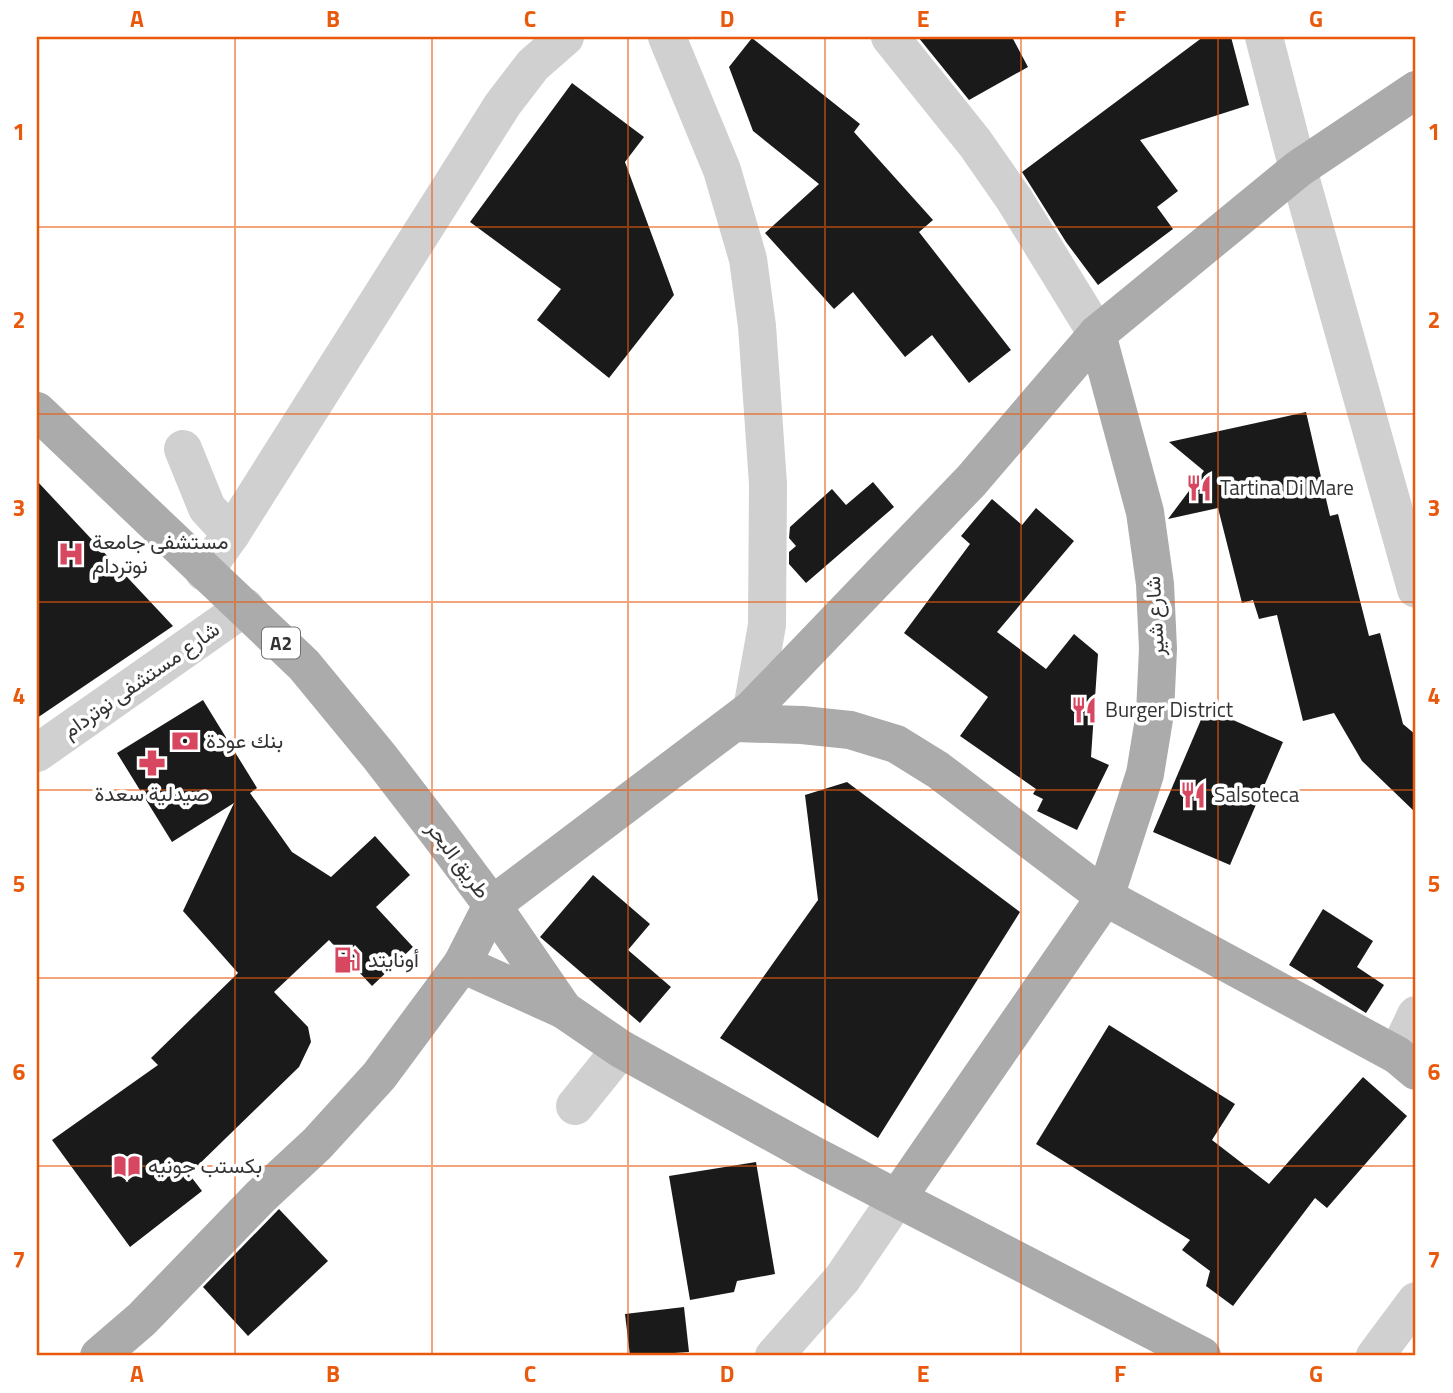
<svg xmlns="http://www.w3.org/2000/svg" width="1453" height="1393" font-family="'Titillium Web',Vazirmatn,sans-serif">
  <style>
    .building { fill: #1a1a1a }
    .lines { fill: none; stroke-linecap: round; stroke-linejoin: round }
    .minor { stroke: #d0d0d0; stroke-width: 38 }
    .major { stroke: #ababab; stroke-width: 38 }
    .grid { fill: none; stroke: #e8590c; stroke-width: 2; stroke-opacity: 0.55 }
    .labels { text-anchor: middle; stroke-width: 7; stroke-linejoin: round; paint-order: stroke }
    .shield { fill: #fff; stroke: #707070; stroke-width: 2 }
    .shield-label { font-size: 19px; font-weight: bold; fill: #333 }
    .poi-label { font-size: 21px; fill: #333; stroke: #fff; text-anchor: start }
    .street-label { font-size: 21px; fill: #333; stroke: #fff }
    .neatline { fill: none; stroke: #e8590c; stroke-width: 2.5 }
    .grid-label { font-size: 23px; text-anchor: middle; font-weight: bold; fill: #e8590c }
  </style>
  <rect width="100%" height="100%" fill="#fff"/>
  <g class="building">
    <polygon points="918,37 1012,37 1028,67 969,100"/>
    <polygon points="1203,37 1231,37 1249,105 1140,140 1178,191 1157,207 1173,229 1098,285 1066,242 1022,172"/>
    <polygon points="752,38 860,124 854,132 933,220 919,232 1011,350 969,383 932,335 905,357 853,292 834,309 765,233 819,184 753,131 729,67"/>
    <polygon points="572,83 644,137 625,162 674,295 609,378 537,320 561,289 470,222"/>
    <polygon points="1306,412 1330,516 1338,514 1369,636 1380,633 1403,724 1416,735 1416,813 1362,761 1334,713 1303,721 1277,615 1259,619 1253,600 1242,603 1218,508 1168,519 1204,471 1169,442"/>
    <polygon points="37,481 173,626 37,718"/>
    <polygon points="873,482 894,507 806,583 789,564 789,552 796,546 789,538 790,527 832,489 846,505"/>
    <polygon points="992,499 1022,525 1036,508 1074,541 997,632 1046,669 1074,634 1098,654 1091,757 1109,765 1077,830 1037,811 1043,799 1033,794 1036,789 960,736 988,697 904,633 970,544 961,536"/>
    <polygon points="203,700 257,788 250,793 292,852 331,877 375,836 410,875 376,907 413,947 372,986 329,940 274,992 308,1027 311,1042 299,1067 189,1174 202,1191 130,1247 52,1140 158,1065 151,1058 238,973 183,911 234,803 172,842 117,753"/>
    <polygon points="1206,708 1283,742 1230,865 1153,832"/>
    <polygon points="847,782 1020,912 878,1138 720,1038 818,900 805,795"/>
    <polygon points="593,875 650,924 628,950 671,987 640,1023 540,937"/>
    <polygon points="1323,909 1373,941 1357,967 1384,985 1366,1013 1289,965"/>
    <polygon points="1109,1025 1235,1104 1212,1140 1269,1184 1363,1077 1407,1116 1327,1208 1315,1198 1233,1306 1206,1286 1210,1271 1182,1250 1190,1240 1036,1144"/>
    <polygon points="756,1162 775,1274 737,1281 734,1292 690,1300 669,1176"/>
    <polygon points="279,1209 328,1261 248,1336 203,1287"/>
    <polygon points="684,1307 689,1352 630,1356 625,1314"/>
  </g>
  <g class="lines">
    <g class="minor">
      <polyline points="667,37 722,170 748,259 757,326 768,484 767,625 752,709"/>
      <polyline points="890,37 975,143 1014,199 1097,334"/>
      <polyline points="1264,37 1298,169 1416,589"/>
      <polyline points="183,449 207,508 231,534"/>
      <polyline points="204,572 231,534 503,104 533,65 565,37"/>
      <polyline points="37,753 245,607"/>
      <polyline points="1397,1055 1416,1015"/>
      <polyline points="575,1106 621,1049"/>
      <polyline points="774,1356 842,1279 898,1197"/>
      <polyline points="1375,1356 1416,1301"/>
    </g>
    <g class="major">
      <polyline points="37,411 304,665 379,756 439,834 492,905 564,1010 621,1049 813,1155 1202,1356"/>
      <polyline points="734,723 802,725 850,730 896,744 938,770 1105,897 1397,1055 1416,1071"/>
      <polyline points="462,964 564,1010"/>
      <polyline points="898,1197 1105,897 1145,774 1155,713 1158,649 1155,584 1145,512 1097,334"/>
      <polyline points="99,1356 142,1319 261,1196 317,1144 379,1076 462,964 492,905 752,709 971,481 1097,334 1298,169 1416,90"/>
    </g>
  </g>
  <path class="grid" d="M 235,37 L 235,1356M 432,37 L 432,1356M 628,37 L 628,1356M 825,37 L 825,1356M 1021,37 L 1021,1356M 1218,37 L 1218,1356M 37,227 L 1416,227M 37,414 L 1416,414M 37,602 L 1416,602M 37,790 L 1416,790M 37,978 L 1416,978M 37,1166 L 1416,1166"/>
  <defs>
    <g id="restaurant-bare" transform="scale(2.1)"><path d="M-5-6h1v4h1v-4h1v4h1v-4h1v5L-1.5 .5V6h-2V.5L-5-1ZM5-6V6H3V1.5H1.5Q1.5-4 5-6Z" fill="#d74860" stroke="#fff" stroke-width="2.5" paint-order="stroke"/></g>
    <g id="hospital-bare" transform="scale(2.1)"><path d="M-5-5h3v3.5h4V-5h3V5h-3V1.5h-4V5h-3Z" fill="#d74860" stroke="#fff" stroke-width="2.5" paint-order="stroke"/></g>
    <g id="bank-bare" transform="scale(2.1)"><path d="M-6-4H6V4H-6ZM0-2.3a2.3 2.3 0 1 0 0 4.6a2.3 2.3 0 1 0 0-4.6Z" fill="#d74860" stroke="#fff" stroke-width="2.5" paint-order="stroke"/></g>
    <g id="pharmacy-bare" transform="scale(2.1)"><path d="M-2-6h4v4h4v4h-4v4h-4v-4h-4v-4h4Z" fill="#d74860" stroke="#fff" stroke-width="2.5" paint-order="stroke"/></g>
    <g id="fuel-bare" transform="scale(2.1)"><path d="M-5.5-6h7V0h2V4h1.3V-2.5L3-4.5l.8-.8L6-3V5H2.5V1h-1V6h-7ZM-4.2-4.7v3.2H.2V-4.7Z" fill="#d74860" stroke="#fff" stroke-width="2.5" paint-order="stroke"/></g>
    <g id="library-bare" transform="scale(2.1)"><path d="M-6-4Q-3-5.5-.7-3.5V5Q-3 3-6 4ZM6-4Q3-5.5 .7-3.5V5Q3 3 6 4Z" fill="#d74860" stroke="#fff" stroke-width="2.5" paint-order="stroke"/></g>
  </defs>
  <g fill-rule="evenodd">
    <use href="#restaurant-bare" x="1199" y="488"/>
    <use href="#hospital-bare" x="71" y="554"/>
    <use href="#restaurant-bare" x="1084" y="710"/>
    <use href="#bank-bare" x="185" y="741"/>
    <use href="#pharmacy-bare" x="152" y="763"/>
    <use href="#restaurant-bare" x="1193" y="795"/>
    <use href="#fuel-bare" x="347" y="960"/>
    <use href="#library-bare" x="127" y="1166"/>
  </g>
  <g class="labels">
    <rect class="shield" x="262" y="627.5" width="38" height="31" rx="5"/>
    <g class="shield-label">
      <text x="281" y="650">A2</text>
    </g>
    <g class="poi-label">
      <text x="1220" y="495">Tartina Di Mare</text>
      <text x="92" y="549">مستشفى جامعة<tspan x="92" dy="24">نوتردام</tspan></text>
      <text x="1105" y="717">Burger District</text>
      <text x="206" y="748">بنك عودة</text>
      <text x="152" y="801" text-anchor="middle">صيدلية سعدة</text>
      <text x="1214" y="802">Salsoteca</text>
      <text x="368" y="967">أونايتد</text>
      <text x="148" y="1173">بكستب جونيه</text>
    </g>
    <g class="street-label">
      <text transform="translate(1155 616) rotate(-93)" y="7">شارع شير</text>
      <text transform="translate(141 680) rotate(-35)" y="7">شارع مستشفى نوتردام</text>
      <text transform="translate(458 860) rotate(53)" y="7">طريق البحر</text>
    </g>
  </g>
  <rect width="1453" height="1393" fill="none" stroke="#ffffff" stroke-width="77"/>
  <rect x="38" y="38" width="1376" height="1316" class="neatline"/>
  <g class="grid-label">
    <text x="137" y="27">A</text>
    <text x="333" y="27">B</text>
    <text x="530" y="27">C</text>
    <text x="727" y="27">D</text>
    <text x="923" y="27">E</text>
    <text x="1120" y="27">F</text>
    <text x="1316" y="27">G</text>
    <text x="19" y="140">1</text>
    <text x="1434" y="140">1</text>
    <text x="19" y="328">2</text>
    <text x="1434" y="328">2</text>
    <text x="19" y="516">3</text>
    <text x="1434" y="516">3</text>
    <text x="19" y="704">4</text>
    <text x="1434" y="704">4</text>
    <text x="19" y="892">5</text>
    <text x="1434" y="892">5</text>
    <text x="19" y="1080">6</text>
    <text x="1434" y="1080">6</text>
    <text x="19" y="1268">7</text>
    <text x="1434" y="1268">7</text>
    <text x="137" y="1382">A</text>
    <text x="333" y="1382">B</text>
    <text x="530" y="1382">C</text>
    <text x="727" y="1382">D</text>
    <text x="923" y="1382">E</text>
    <text x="1120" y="1382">F</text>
    <text x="1316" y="1382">G</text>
  </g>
</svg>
